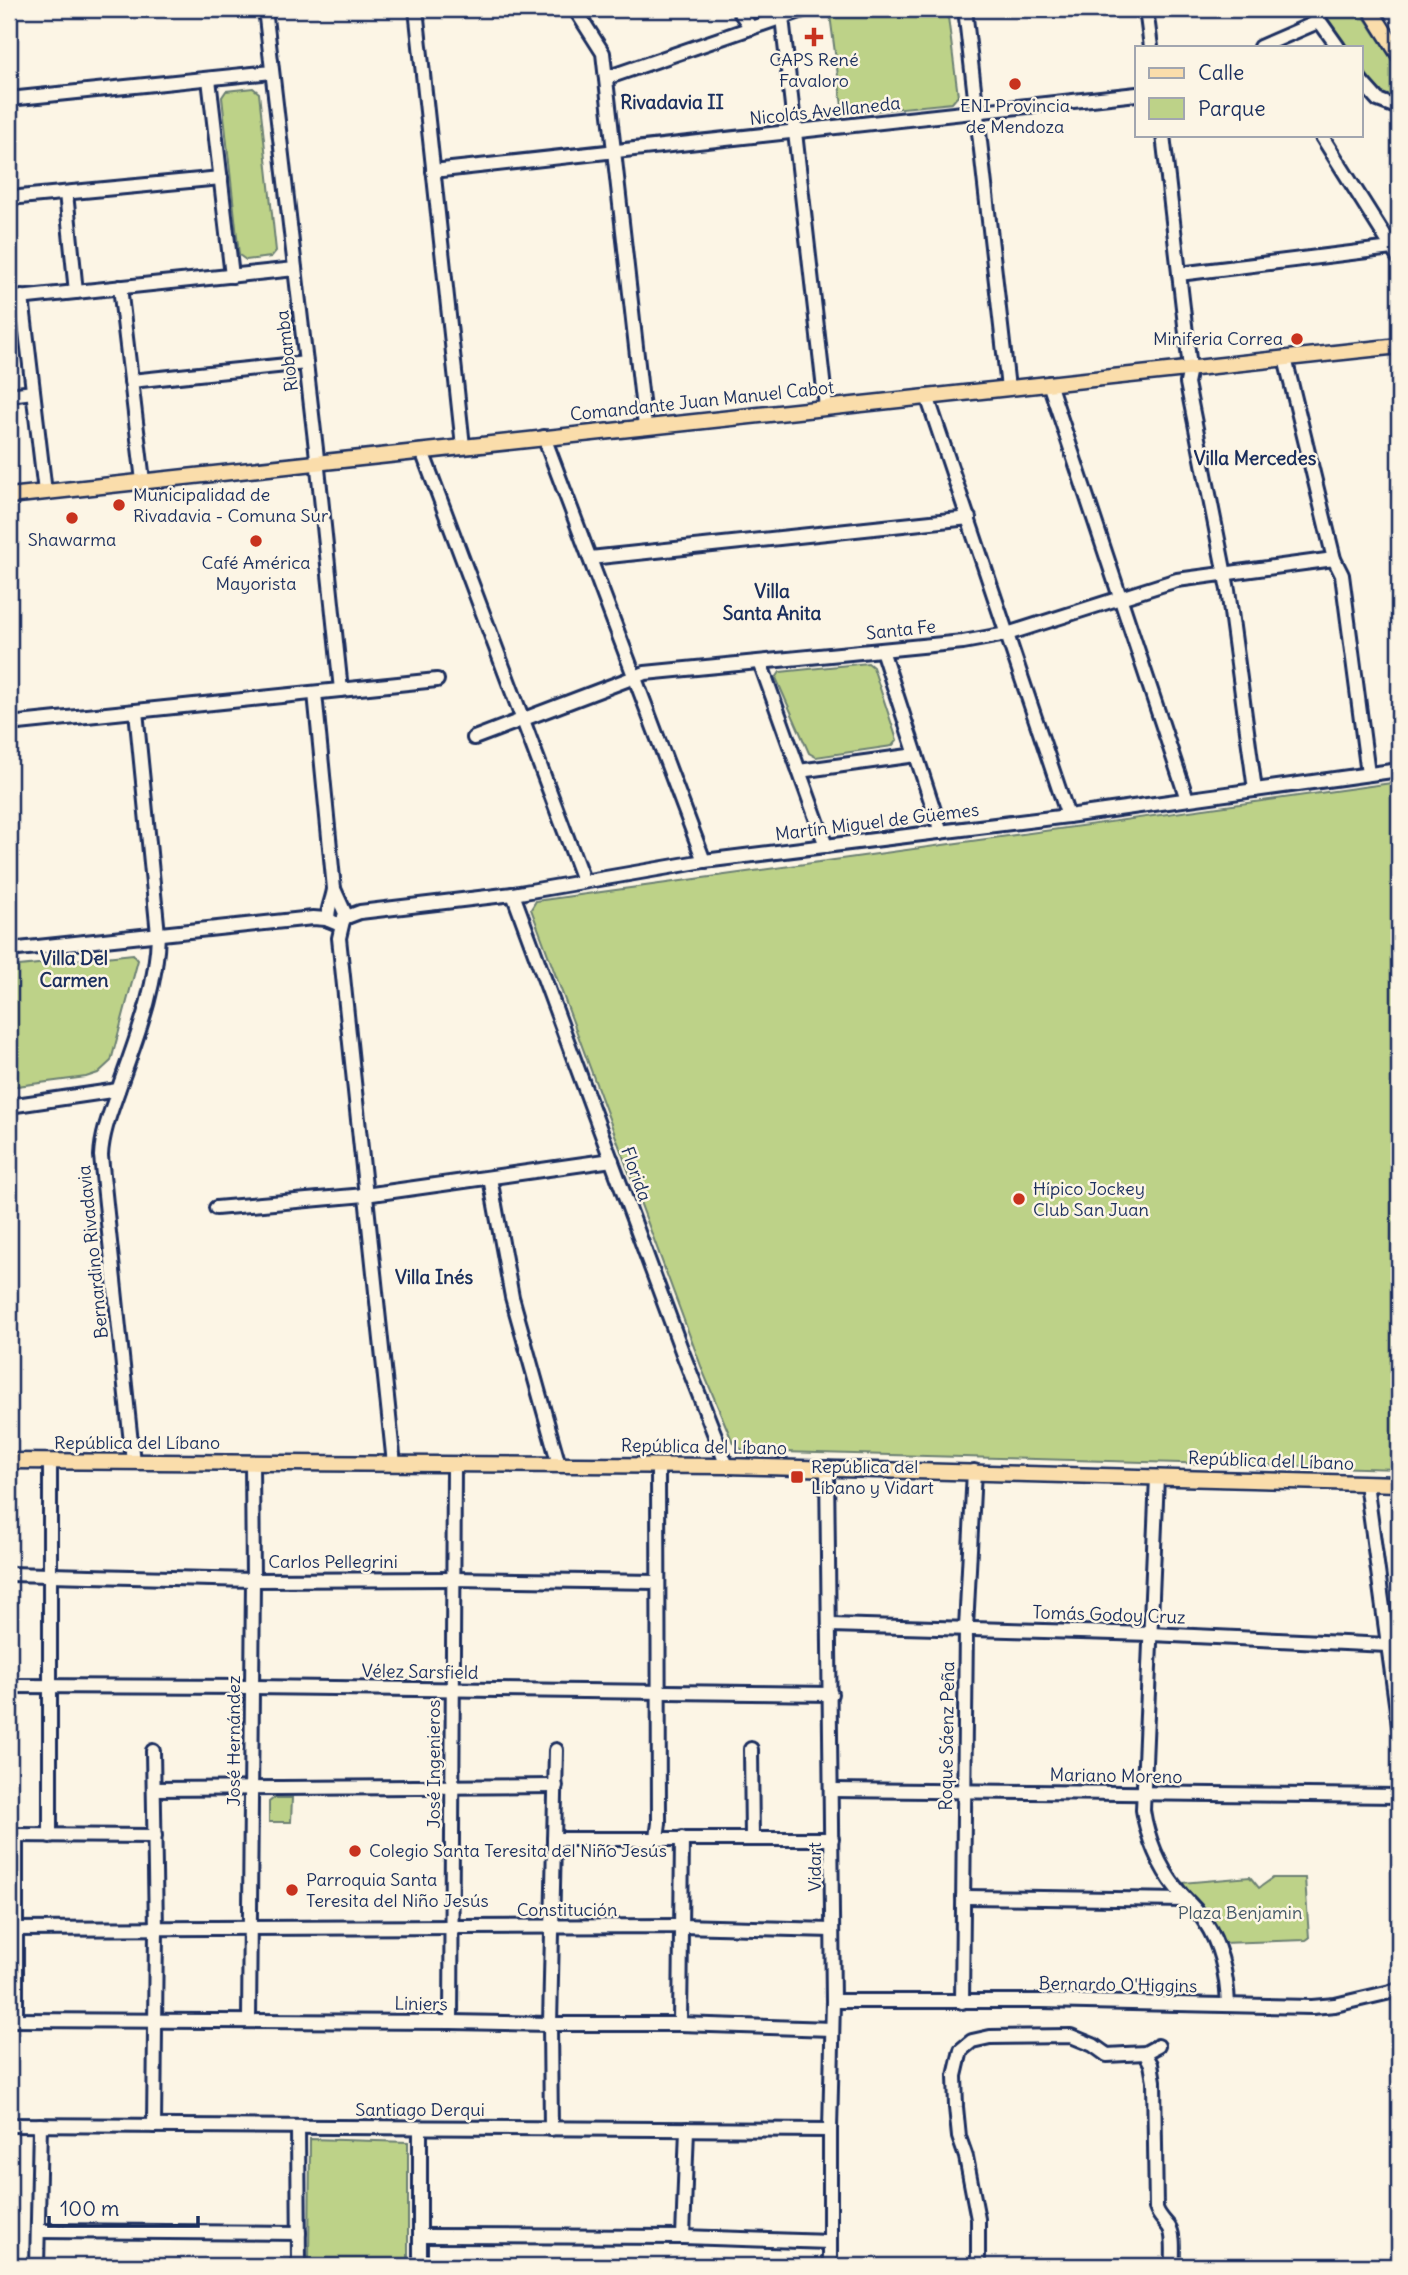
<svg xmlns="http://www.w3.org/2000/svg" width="1408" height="2275" font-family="Delius,sans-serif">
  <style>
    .green { fill: #bdd288; stroke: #6c8073; stroke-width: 2 }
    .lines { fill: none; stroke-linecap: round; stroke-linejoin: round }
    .minor-casing { stroke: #1b2f5e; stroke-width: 18 }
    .major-casing { stroke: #1b2f5e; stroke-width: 19 }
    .minor { stroke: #fcf5e5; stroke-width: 12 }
    .major { stroke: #faddab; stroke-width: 14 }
    .poi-dot { fill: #c8321e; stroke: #fcf5e5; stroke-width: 2.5 }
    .labels { text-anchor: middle; stroke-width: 5; stroke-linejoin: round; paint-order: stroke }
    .poi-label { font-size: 18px; fill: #1b2f5e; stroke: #fcf5e5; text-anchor: start }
    .street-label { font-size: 18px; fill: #1b2f5e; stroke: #fcf5e5 }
    .park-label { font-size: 18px; fill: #445868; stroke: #fcf5e5 }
    .neighbourhood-label { font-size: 19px; font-weight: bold; fill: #1b2f5e; stroke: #fcf5e5 }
  </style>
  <rect width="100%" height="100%" fill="#fcf5e5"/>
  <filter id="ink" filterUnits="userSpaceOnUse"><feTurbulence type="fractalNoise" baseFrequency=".0143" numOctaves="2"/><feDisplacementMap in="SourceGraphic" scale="14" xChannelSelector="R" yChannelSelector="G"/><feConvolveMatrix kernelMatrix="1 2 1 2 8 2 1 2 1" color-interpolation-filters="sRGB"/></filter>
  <g filter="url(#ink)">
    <g class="green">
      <polygon points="848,9 947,9 958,96 952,103 843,114 830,15"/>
      <polygon points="1321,9 1359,9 1399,71 1399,98 1390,99 1378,91 1361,66 1361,47 1348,47"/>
      <polygon points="253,88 259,93 276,251 271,257 246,260 239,255 222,97 226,91"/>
      <polygon points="868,663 873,667 897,740 892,746 816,757 809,753 776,678 780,672"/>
      <polygon points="1399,782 1399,1469 744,1451 733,1443 704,1374 531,909 536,901"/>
      <polygon points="133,954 138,960 111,1061 98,1073 86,1077 9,1087 10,967"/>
      <polygon points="274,1798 292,1798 291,1822 269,1822 269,1802"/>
      <polygon points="1250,1877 1259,1888 1273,1878 1305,1878 1309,1938 1306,1940 1222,1943 1206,1912 1181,1883"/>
      <polygon points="310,2139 408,2142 408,2266 309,2266"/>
    </g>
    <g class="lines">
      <g class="minor-casing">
        <g id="minor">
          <polyline points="265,9 316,449 341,690"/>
          <polyline points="416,9 463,446"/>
          <polyline points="575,9 603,53 645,427"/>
          <polyline points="738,9 751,28"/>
          <polyline points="965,9 1008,388"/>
          <polyline points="1146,9 1151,47"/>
          <polyline points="1311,9 1338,47"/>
          <polyline points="782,17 826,407"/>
          <polyline points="1260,47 1320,21"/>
          <polyline points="606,78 806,9"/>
          <polyline points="209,79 232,276"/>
          <polyline points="1361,81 1378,100 1399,108"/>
          <polyline points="9,99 272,72"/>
          <polyline points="1163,135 1190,368 1187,383 1228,590 1255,790"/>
          <polyline points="1321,135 1399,259"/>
          <polyline points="433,171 1137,94"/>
          <polyline points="66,193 76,292"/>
          <polyline points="9,198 221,178"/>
          <polyline points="1179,274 1392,248"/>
          <polyline points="120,287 143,481"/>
          <polyline points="22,297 45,492"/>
          <polyline points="9,299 295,269"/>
          <polyline points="1285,358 1334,559 1342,575 1368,774"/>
          <polyline points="131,381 306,363"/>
          <polyline points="1049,383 1187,799"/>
          <polyline points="9,395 33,392"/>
          <polyline points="927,396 1068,816"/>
          <polyline points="544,437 704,861"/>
          <polyline points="422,451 583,880"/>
          <polyline points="590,558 969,518"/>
          <polyline points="882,650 941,832"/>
          <polyline points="760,662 826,846"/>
          <path d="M 315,693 L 334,889 C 333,899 326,911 329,920"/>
          <polyline points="9,724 437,680"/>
          <polyline points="474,738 645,673 963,642 1007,634 1177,580 1334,559"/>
          <polyline points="799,771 916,755"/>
          <polyline points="513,894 683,1354 727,1466"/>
          <polyline points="344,918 360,912 513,894 704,861 1068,816 1399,770"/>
          <polyline points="343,921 339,938 394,1464"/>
          <polyline points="9,950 313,918 326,919 338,924 343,921 345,913 334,889"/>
          <polyline points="9,1106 118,1090"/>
          <polyline points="490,1178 512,1297 559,1465"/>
          <polyline points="216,1208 365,1195 612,1160"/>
          <polyline points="50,1461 50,1836"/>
          <path d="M 133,1462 L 101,1156 C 102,1131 113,1106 121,1082 C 138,1034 157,986 158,934 L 136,711"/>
          <polyline points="827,1468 833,2001 830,2130 830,2266"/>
          <path d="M 1157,1477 L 1143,1810 C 1147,1837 1159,1867 1177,1889 C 1185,1900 1198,1910 1205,1922 C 1221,1946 1227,1977 1228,2005"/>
          <polyline points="1366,1483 1399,1725"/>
          <polyline points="9,1574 253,1580 454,1579 657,1582"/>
          <polyline points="830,1625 1151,1634 1388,1645"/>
          <polyline points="9,1686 252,1687 831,1694"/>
          <polyline points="751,1749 752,1838"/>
          <polyline points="153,1751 156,1929 154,2126"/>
          <polyline points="154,1789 556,1786"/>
          <polyline points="832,1790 1399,1796"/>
          <polyline points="9,1835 155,1836"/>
          <polyline points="657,1838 659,1823 658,1466"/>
          <polyline points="554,1839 832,1839"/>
          <polyline points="963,1897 1186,1900"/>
          <polyline points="9,1929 681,1926 832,1930"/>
          <polyline points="833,2001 1041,2001 1312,2007 1335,2005 1399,1990"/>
          <polyline points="962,2002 966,1628 974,1471"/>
          <polyline points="9,2020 451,2022 550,2024 680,2024 832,2029"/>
          <polyline points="16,2020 16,1835"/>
          <polyline points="249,2020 253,1580 252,1463"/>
          <polyline points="451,2022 454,1464"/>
          <polyline points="680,2024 682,1838"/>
          <path d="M 1145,2053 L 1151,2064 L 1154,2081 L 1156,2208 C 1159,2217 1164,2220 1169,2227 C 1175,2236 1172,2255 1173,2266"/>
          <polyline points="9,2125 830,2130"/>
          <polyline points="298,2127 299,2266"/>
          <polyline points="551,2129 550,2024 556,1750"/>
          <polyline points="39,2231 299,2233"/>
          <polyline points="420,2236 683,2237 830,2242"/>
          <polyline points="683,2237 687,2129"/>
          <polyline points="37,2266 40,2125"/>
          <polyline points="420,2266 420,2128"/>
          <polyline points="978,2266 978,2219 966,2157 959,2137 956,2107 955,2076 961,2050 972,2041 990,2037 1071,2036 1093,2045 1107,2055 1145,2053 1158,2046"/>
        </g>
      </g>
      <g class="major-casing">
        <g id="major">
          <polyline points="1370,9 1399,55"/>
          <polyline points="9,496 1399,346"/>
          <polyline points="9,1461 727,1466 1399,1484"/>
        </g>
      </g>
      <use href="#minor" class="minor"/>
      <use href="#major" class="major"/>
    </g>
  </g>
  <g class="poi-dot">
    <path d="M810.5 26.5h7v7h7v7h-7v7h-7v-7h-7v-7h7z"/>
    <circle cx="1015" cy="84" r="7"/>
    <circle cx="1297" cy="339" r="7"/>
    <circle cx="119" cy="505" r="7"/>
    <circle cx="72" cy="518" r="7"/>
    <circle cx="256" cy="541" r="7"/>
    <circle cx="1019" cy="1199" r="7"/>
    <rect x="790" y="1470" width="14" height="14" rx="3.5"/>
    <circle cx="355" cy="1851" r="7"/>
    <circle cx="292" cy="1890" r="7"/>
  </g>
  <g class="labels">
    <g class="poi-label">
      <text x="814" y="66" text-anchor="middle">CAPS René<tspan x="814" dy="21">Favaloro</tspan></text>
      <text x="1015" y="112" text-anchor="middle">ENI Provincia<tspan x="1015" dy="21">de Mendoza</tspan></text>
      <text x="1283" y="345" text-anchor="end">Miniferia Correa</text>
      <text x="133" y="501">Municipalidad de<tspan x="133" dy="21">Rivadavia - Comuna Sur</tspan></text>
      <text x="72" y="546" text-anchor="middle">Shawarma</text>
      <text x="256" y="569" text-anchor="middle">Café América<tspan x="256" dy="21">Mayorista</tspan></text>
      <text x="1033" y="1195">Hípico Jockey<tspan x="1033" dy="21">Club San Juan</tspan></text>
      <text x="811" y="1473">República del<tspan x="811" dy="21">Líbano y Vidart</tspan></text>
      <text x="369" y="1857">Colegio Santa Teresita del Niño Jesús</text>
      <text x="306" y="1886">Parroquia Santa<tspan x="306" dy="21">Teresita del Niño Jesús</tspan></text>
    </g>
    <g class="street-label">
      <text transform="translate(825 111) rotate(-6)" y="6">Nicolás Avellaneda</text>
      <text transform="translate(287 351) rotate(-97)" y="6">Riobamba</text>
      <text transform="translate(702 401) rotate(-6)" y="6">Comandante Juan Manuel Cabot</text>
      <text transform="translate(901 630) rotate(-6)" y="6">Santa Fe</text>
      <text transform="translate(877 822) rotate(-7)" y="6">Martín Miguel de Güemes</text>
      <text transform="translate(636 1174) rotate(70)" y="6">Florida</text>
      <text transform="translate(93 1252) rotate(-96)" y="6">Bernardino Rivadavia</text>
      <text x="137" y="1449">República del Líbano</text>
      <text transform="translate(704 1447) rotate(1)" y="6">República del Líbano</text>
      <text transform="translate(1271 1461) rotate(2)" y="6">República del Líbano</text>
      <text x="333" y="1568">Carlos Pellegrini</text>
      <text transform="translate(1109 1615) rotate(2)" y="6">Tomás Godoy Cruz</text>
      <text transform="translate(420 1672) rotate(1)" y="6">Vélez Sarsfield</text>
      <text transform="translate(947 1736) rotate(-89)" y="6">Roque Sáenz Peña</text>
      <text transform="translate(234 1741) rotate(-90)" y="6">José Hernández</text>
      <text transform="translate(434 1764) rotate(-90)" y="6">José Ingenieros</text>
      <text transform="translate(1116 1776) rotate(1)" y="6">Mariano Moreno</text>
      <text transform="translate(815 1867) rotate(-90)" y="6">Vidart</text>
      <text x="567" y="1916">Constitución</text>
      <text transform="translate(1118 1985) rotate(1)" y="6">Bernardo O'Higgins</text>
      <text transform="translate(421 2004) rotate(1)" y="6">Liniers</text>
      <text x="420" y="2116">Santiago Derqui</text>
    </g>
    <g class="park-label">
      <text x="1240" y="1919">Plaza Benjamin</text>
    </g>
    <g class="neighbourhood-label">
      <text x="672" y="109">Rivadavia II</text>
      <text x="1255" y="465">Villa Mercedes</text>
      <text x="772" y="598">Villa<tspan x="772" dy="22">Santa Anita</tspan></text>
      <text x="74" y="965">Villa Del<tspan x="74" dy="22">Carmen</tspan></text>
      <text x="434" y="1284">Villa Inés</text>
    </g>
  </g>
  <rect width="1408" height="2275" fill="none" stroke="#fcf5e5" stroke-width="35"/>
  <rect x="18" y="18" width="1373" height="2240" fill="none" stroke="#1b2f5e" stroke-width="2.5" filter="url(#ink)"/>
  <rect x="1135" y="46" width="228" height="91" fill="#fcf5e5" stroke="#a2a6af" stroke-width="2"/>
  <rect x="1149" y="68" width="35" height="10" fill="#faddab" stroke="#a2a6af" stroke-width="2"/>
  <text x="1198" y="80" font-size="21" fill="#1b2f5e">Calle</text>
  <rect x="1149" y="98" width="35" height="21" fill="#bdd288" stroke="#a2a6af" stroke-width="2"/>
  <text x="1198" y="116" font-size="21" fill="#1b2f5e">Parque</text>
  <path d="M49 2216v10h149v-10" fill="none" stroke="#1b2f5e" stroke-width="3.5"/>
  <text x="60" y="2216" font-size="21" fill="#1b2f5e" stroke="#fcf5e5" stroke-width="5" paint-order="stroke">100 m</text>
</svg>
